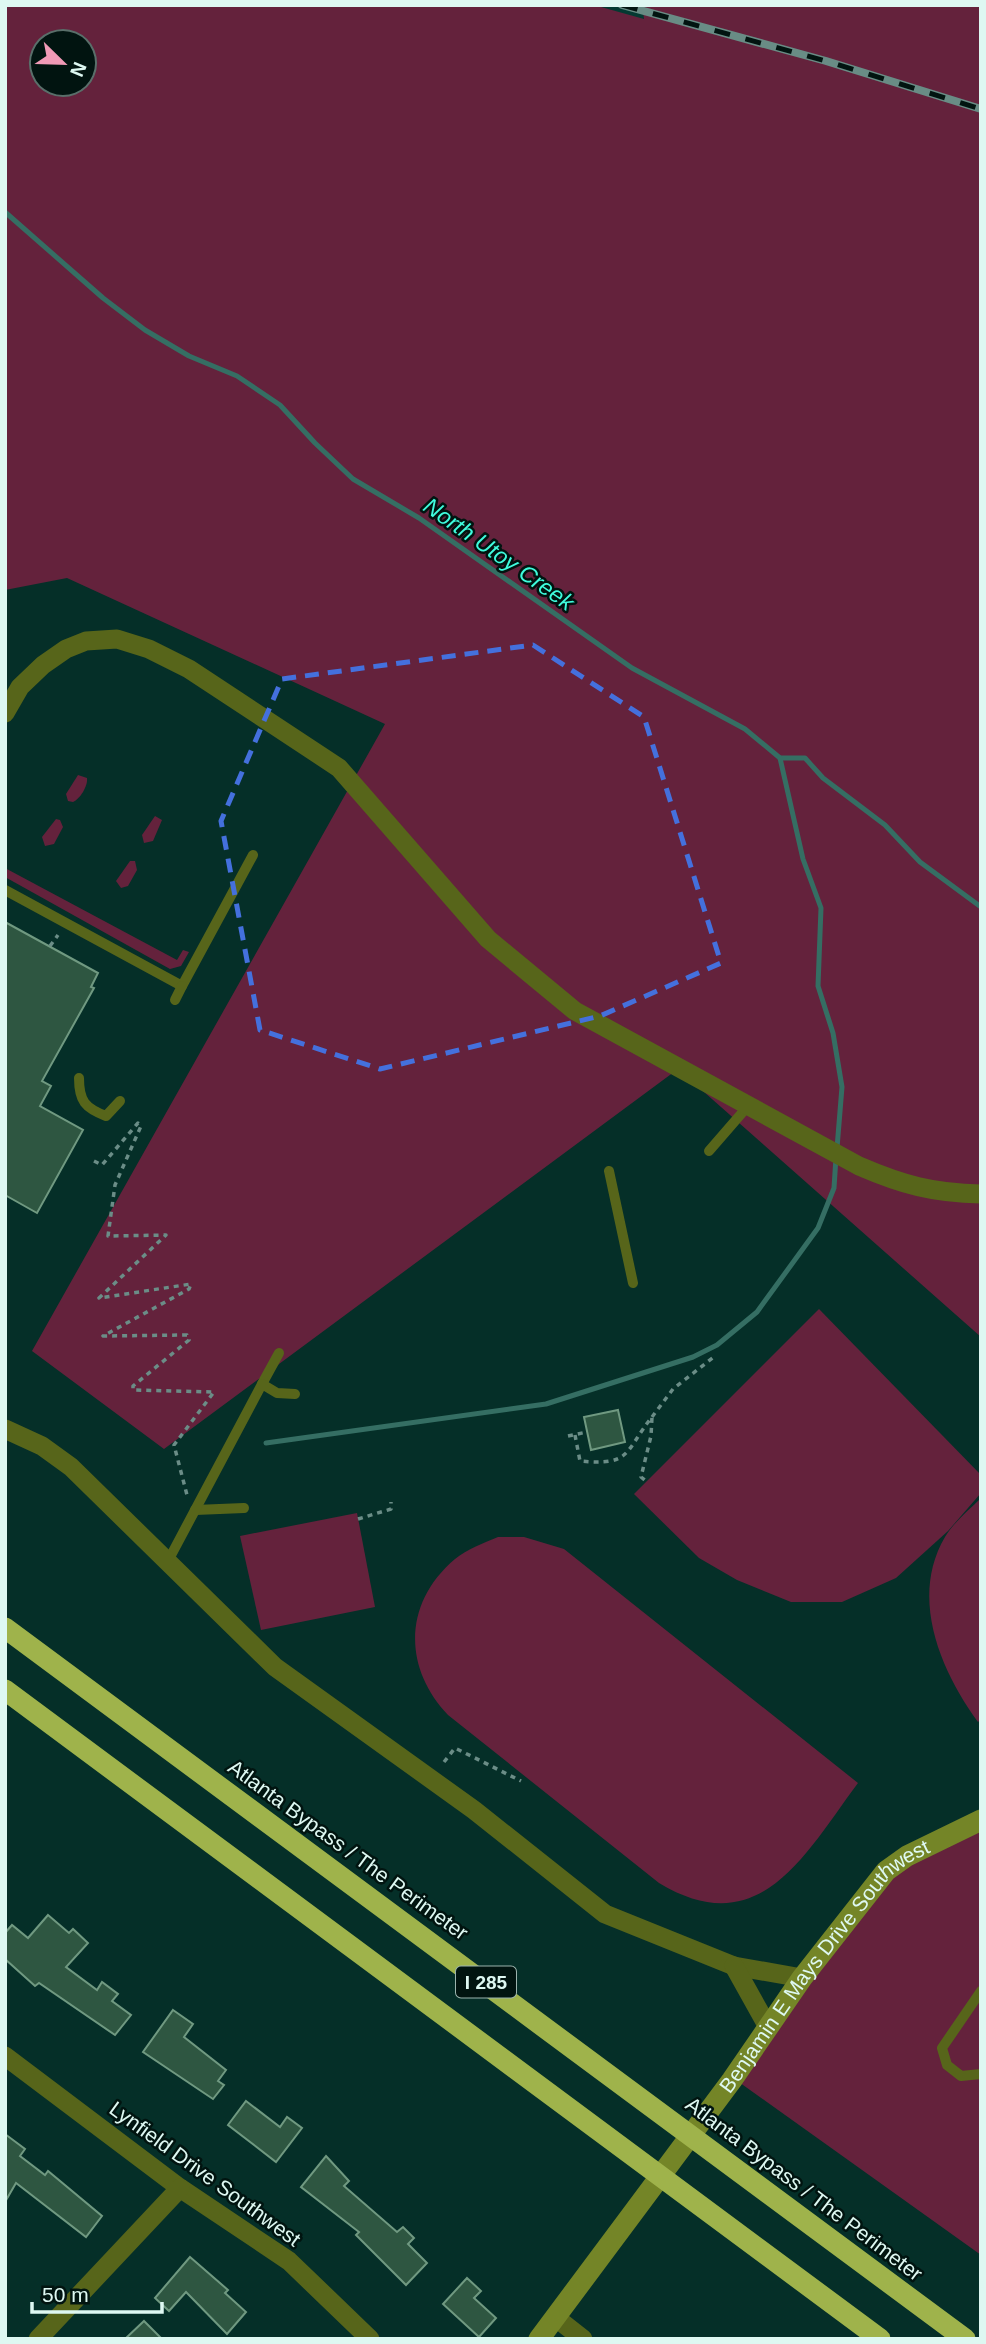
<svg xmlns="http://www.w3.org/2000/svg" width="986" height="2344" font-family="Helvetica,sans-serif">
  <style>
    .built { fill: #043a32 }
    .green { fill: #64223c; fill-rule: evenodd }
    .lines { fill: none; stroke-linecap: round; stroke-linejoin: round }
    .stream { stroke: #356e63; stroke-width: 5 }
    .building { fill: #2e5641; stroke: #709981; stroke-width: 2 }
    .path { stroke: #6b8d87; stroke-width: 3.5; stroke-dasharray: 5 5; stroke-linecap: butt }
    .lane { stroke: #57651a; stroke-width: 10 }
    .street { stroke: #57651a; stroke-width: 19 }
    .secondary { stroke: #748527; stroke-width: 21 }
    .highway { stroke: #9fb34b; stroke-width: 21 }
    .rail-casing { stroke: #698c85; stroke-width: 8 }
    .rail { stroke: #011410; stroke-width: 5; stroke-dasharray: 16; stroke-linecap: butt }
    .marked { fill: none; stroke: #4470dd; stroke-width: 5; stroke-dasharray: 14 9; stroke-linejoin: round }
    .labels { text-anchor: middle; stroke-width: 5; stroke-linejoin: round; paint-order: stroke }
    .shield { fill: #011410; stroke: #9cb4ae; stroke-width: 2 }
    .shield-label { font-size: 19px; font-weight: bold; fill: #def8f2 }
    .street-label { font-size: 21px; fill: #def8f2; stroke: #011410 }
    .water-label { font-size: 23px; font-style: italic; fill: #3ffcdd; stroke: #011410 }
  </style>
  <rect width="100%" height="100%" fill="#052f28"/>
  <polygon class="built" points="594,5 642,5 644,20"/>
  <g class="green">
    <path d="M 5,5 L 594,5 L 644,19 L 642,5 L 981,5 L 981,1337 L 678,1069 L 164,1449 L 32,1351 L 385,724 L 67,578 L 5,590 ZM 42,42 L 84,42 L 84,84 L 42,84 Z"/>
    <path d="M 78,775 L 87,778 C 88,786 80,799 73,802 L 68,801 L 66,794 Z"/>
    <polygon points="155,816 162,820 153,841 144,843 142,835"/>
    <polygon points="56,819 60,820 63,827 54,844 45,846 42,837"/>
    <polygon points="130,861 135,861 137,870 128,886 121,888 116,881"/>
    <polygon points="5,868 177,960 183,950 189,952 181,966 170,969 5,877"/>
    <polygon points="819,1309 981,1475 981,1493 948,1531 896,1578 842,1602 791,1602 737,1580 699,1558 634,1494"/>
    <path d="M 981,1498 L 981,1719 L 978,1722 C 941,1671 909,1598 945,1537 C 953,1523 969,1510 981,1498 Z"/>
    <polygon points="357,1513 375,1607 261,1630 240,1536"/>
    <path d="M 498,1537 L 524,1537 L 564,1549 L 858,1783 C 805,1854 760,1944 659,1883 L 448,1715 C 403,1668 403,1603 455,1559 C 467,1549 484,1543 498,1537 Z"/>
    <polygon points="981,1819 981,2255 736,2080 883,1861"/>
  </g>
  <g class="lines">
    <g class="stream">
      <polyline points="5,212 103,298 145,330 189,356 237,376 280,405 315,443 353,479 419,518 632,668 745,729 780,758 805,758 823,778 885,825 920,862 981,907"/>
      <polyline points="780,758 803,859 821,908 818,986 833,1033 842,1087 837,1148"/>
      <polyline points="266,1443 546,1404 693,1357 717,1345 757,1312 818,1228 834,1188 836,1157"/>
    </g>
  </g>
  <g class="building">
    <polygon points="5,922 98,973 91,987 94,988 42,1081 51,1086 40,1106 83,1130 37,1213 5,1195"/>
    <polygon points="618,1410 625,1442 591,1450 584,1417"/>
    <polygon points="48,1915 69,1933 73,1929 88,1943 66,1967 97,1990 102,1982 118,1994 112,2001 131,2015 115,2035 39,1983 35,1986 5,1959 5,1933 12,1925 28,1938"/>
    <polygon points="173,2010 193,2024 184,2037 226,2070 218,2081 224,2085 213,2099 143,2052"/>
    <polygon points="246,2101 280,2127 287,2117 302,2128 276,2162 228,2125"/>
    <polygon points="5,2134 25,2149 20,2156 45,2175 48,2171 102,2216 86,2237 16,2183 5,2202"/>
    <polygon points="326,2156 349,2181 344,2186 397,2232 403,2227 414,2238 408,2244 427,2263 406,2285 356,2235 359,2232 301,2187"/>
    <polygon points="190,2257 228,2290 225,2293 246,2312 227,2334 186,2292 169,2311 155,2298"/>
    <polygon points="467,2278 481,2291 474,2298 496,2318 479,2337 443,2304"/>
    <polygon points="144,2321 162,2339 125,2339"/>
  </g>
  <g class="lines">
    <g class="path">
      <polyline points="50,946 58,935"/>
      <polyline points="94,1161 102,1165 138,1123 141,1126 115,1185 108,1236 166,1235 99,1298 191,1284 189,1289 103,1336 187,1335 189,1340 133,1386 133,1390 214,1392 174,1445 187,1495"/>
      <polyline points="652,1417 673,1389 715,1356"/>
      <path d="M 575,1435 L 580,1461 C 632,1466 624,1452 652,1417 L 651,1436 L 641,1477 L 647,1482"/>
      <polyline points="568,1436 587,1432"/>
      <polyline points="358,1519 391,1509 391,1502"/>
      <polyline points="444,1762 455,1748 521,1781"/>
    </g>
    <g class="lane">
      <polyline points="5,890 182,986 253,855"/>
      <polyline points="175,1000 182,986"/>
      <path d="M 79,1078 C 79,1101 85,1108 106,1116 L 120,1101"/>
      <polyline points="709,1151 748,1106"/>
      <polyline points="609,1171 633,1283"/>
      <polyline points="262,1384 279,1353"/>
      <polyline points="195,1510 244,1508"/>
      <polyline points="168,1561 262,1384 277,1393 295,1394"/>
      <polyline points="981,1991 942,2048 947,2065 961,2076 981,2074"/>
    </g>
    <g class="street">
      <path d="M 5,713 L 20,687 L 43,665 L 66,649 L 86,641 L 117,639 L 149,649 L 189,669 L 339,768 L 488,939 L 575,1011 L 859,1166 C 903,1185 933,1193 981,1194"/>
      <polyline points="5,1429 42,1446 71,1467 275,1667 474,1810 605,1914 734,1966 802,1978"/>
      <polyline points="734,1966 768,2027"/>
      <polyline points="5,2056 180,2188 289,2261 370,2339"/>
      <polyline points="555,2317 583,2339"/>
      <polyline points="38,2339 180,2188"/>
    </g>
    <path class="secondary" id="s1" d="M 539,2339 L 732,2080 L 802,1978 L 886,1871 L 907,1856 L 981,1820"/>
    <g class="highway">
      <polyline points="5,1628 965,2339"/>
      <polyline points="5,1690 880,2339"/>
    </g>
    <g class="rail-casing">
      <polyline id="rail" points="622,5 826,61 981,109"/>
    </g>
    <use href="#rail" class="rail"/>
  </g>
  <path class="marked" d="M 533,645 L 644,717 L 721,963 L 600,1016 L 380,1069 L 260,1030 L 221,821 L 282,679 Z"/>
  <g class="labels">
    <rect class="shield" x="456" y="1966.5" width="60" height="31" rx="5"/>
    <g class="shield-label">
      <text x="486" y="1989">I 285</text>
    </g>
    <g class="street-label">
      <text transform="translate(348 1850) rotate(36)" y="7">Atlanta Bypass / The Perimeter</text>
      <text dy="7" stroke="none"><textPath href="#s1" startOffset="471">Benjamin E Mays Drive Southwest</textPath></text>
      <text transform="translate(205 2174) rotate(36)" y="7">Lynfield Drive Southwest</text>
      <text transform="translate(804 2189) rotate(37)" y="7">Atlanta Bypass / The Perimeter</text>
    </g>
    <g class="water-label">
      <text transform="translate(499 554) rotate(35)" y="8">North Utoy Creek</text>
    </g>
  </g>
  <rect width="986" height="2344" fill="none" stroke="#def8f2" stroke-width="14"/>
  <g transform="translate(63 63) rotate(113)"><circle r="33" fill="#011410" stroke="#596f6a" stroke-width="2"/>
  <path d="M0-5L12 26L0 18L-12 26Z" fill="#f09ab6"/>
  <text y="-10" font-size="19" font-weight="bold" text-anchor="middle" fill="#def8f2">N</text>
  </g>
  <path d="M32 2302v10h130v-10" fill="none" stroke="#def8f2" stroke-width="3.5"/>
  <text x="42" y="2302" font-size="21" fill="#def8f2" stroke="#011410" stroke-width="5" paint-order="stroke">50 m</text>
</svg>
